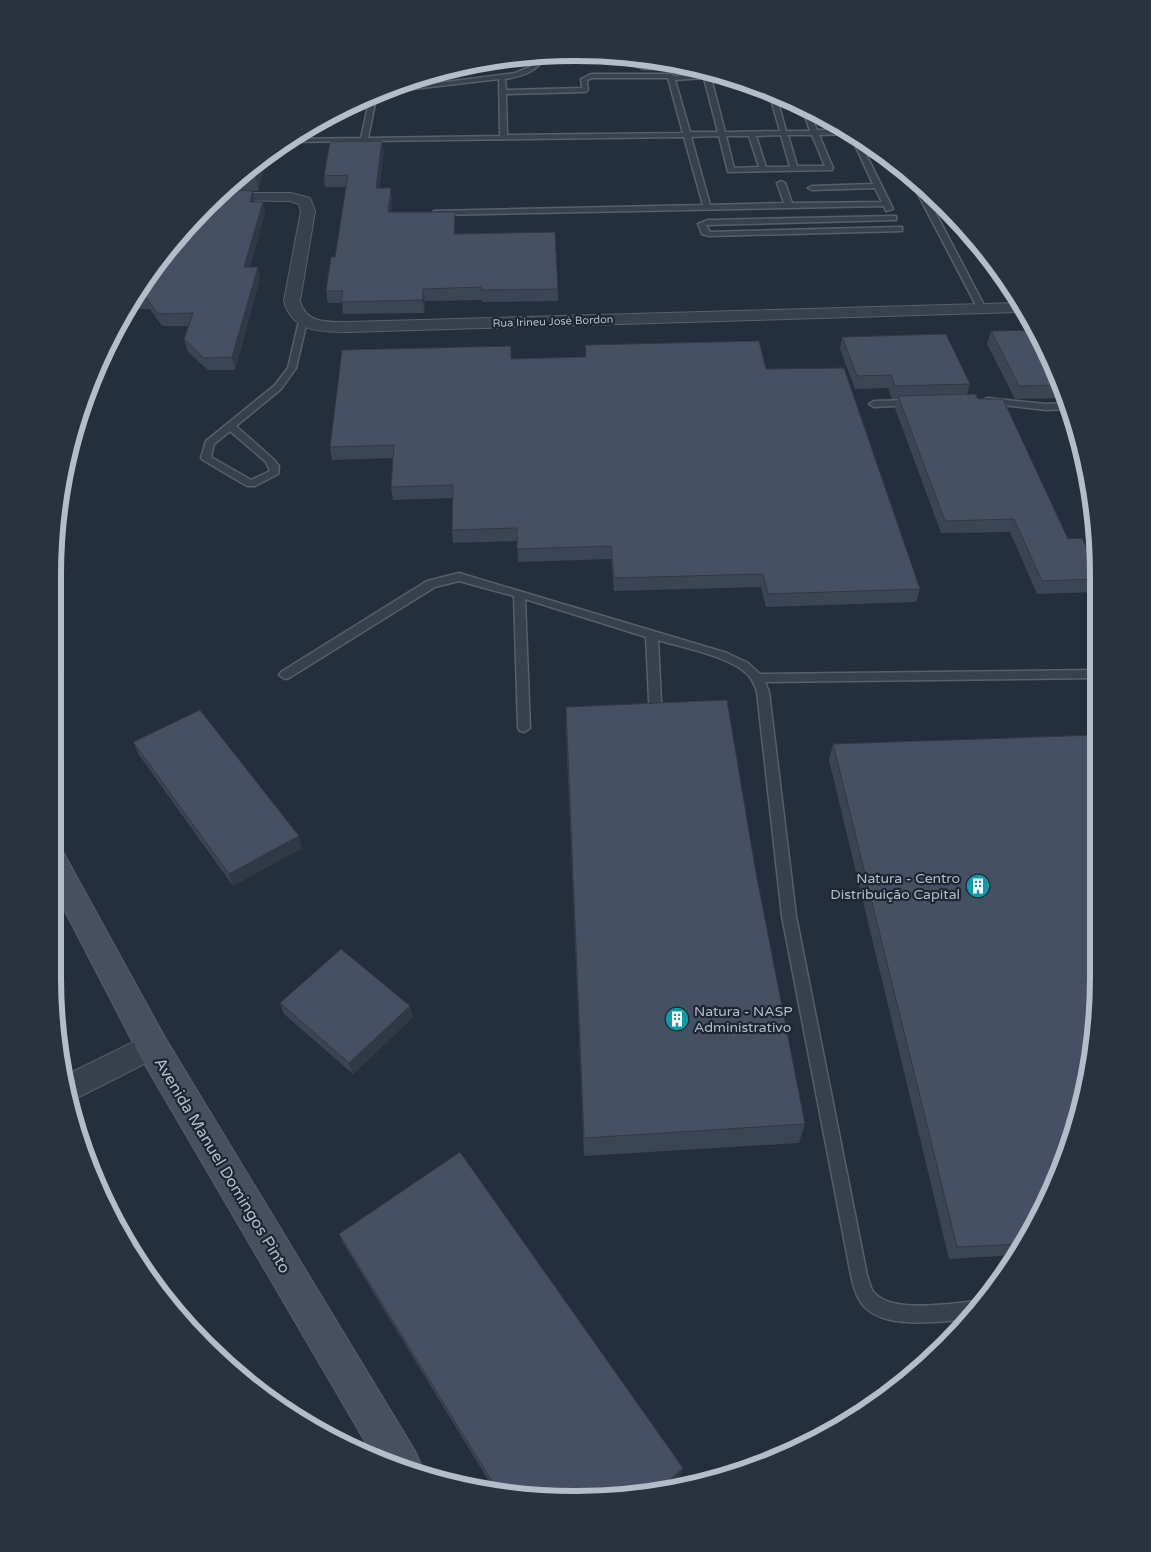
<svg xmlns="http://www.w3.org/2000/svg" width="1151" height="1552" font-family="'Varela Round',sans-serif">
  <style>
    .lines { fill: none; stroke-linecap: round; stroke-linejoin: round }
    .lane-casing { stroke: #565f6c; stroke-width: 3 }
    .street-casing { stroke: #565f6c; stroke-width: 2 }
    .secondary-casing { stroke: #565f6c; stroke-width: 2 }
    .lane { fill: #38414e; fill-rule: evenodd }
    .street { fill: #38414e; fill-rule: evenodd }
    .secondary { fill: #465061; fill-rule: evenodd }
    .wall { fill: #3b4654 }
    .shaded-wall { fill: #303945 }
    .building { fill: #455162; stroke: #303945 }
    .labels { text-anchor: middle; stroke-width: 4.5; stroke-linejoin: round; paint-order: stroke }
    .far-street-label { font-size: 11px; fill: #b4bcc9; stroke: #1d2633 }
    .poi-label { font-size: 14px; fill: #b4bcc9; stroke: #1d2633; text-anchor: end }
    .near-street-label { font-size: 16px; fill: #b4bcc9; stroke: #1d2633 }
    .rim { fill: none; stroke: #b4bcc9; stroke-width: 6 }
  </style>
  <rect width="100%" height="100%" fill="#242f3e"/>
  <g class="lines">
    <g class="lane-casing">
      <g id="lane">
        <path d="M 541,54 L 547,54 C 538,71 524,76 505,79 L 506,90 L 582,88 L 581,79 L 591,74 L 671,74 L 674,76 L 715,74 L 725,76 L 711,78 L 725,132 L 780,131 L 769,92 L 776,95 L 786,131 L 810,131 L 802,107 L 808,109 L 817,130 L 847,130 L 858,138 L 893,209 L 886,211 L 884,206 L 437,215 L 433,213 L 434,211 L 703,205 L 684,137 L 286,142 L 292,139 L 361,138 L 370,97 L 377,94 L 368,138 L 500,136 L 499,79 L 379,93 L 391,89 L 515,73 L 530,67 ZM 592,78 L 668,78 L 683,133 L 507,135 L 506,94 L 585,92 L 588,90 L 587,80 ZM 704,78 L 718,132 L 690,132 L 675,80 ZM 850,134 L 873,184 L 812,186 L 808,188 L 812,190 L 875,188 L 882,202 L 792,203 L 785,183 L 781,181 L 777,183 L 784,203 L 710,205 L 691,137 L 719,136 L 728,172 L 832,170 L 833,168 L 819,135 ZM 781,135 L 790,167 L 766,167 L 756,136 ZM 788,135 L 812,135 L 825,166 L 797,166 ZM 726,136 L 749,136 L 759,167 L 734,168 Z"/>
        <polygon points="631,57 637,57 640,64 645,65 679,65 688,67 685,69 645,69 635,66"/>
        <polygon points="910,175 919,181 986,309 985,311 978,309 909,177"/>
        <polygon points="893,216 896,216 896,220 706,225 710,232 899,227 902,227 902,231 709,236 702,234 698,224 708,220"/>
        <path d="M 303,318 L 307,321 L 296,368 L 281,389 L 236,426 L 272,458 L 279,466 L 278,474 L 255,486 L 247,486 L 203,460 L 201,458 L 206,441 L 275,385 L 288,368 L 299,321 ZM 230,431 L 266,462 L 270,471 L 251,480 L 211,457 L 214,444 Z"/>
        <polygon points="987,398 1046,404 1066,403 1068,409 1046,410 984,403 982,401"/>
        <polygon points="912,400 915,401 915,405 874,407 869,404 874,401"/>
        <path d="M 459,573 L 727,653 L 748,663 L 760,674 L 1095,670 L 1095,678 L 765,682 L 769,692 L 796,916 L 867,1275 C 869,1280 870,1286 872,1290 C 888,1315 952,1303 977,1301 L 982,1303 L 970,1319 C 940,1321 879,1332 860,1301 C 855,1294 853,1283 851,1275 L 782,916 L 757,692 C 755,686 753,680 748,675 C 730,656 683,648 658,640 L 662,720 L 660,723 L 652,723 L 650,720 L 646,637 L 525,599 L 530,728 L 524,732 L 520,731 L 518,728 L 514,596 L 459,581 L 435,587 L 289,678 L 285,679 L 279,675 L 281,672 L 427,581 Z"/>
      </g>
    </g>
    <g class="street-casing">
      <g id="street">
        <path d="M 220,193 L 291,193 L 310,198 L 315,211 L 300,301 C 306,324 328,322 348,322 L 1017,303 L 1022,312 L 348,332 C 321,332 292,332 284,301 L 301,211 L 299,204 L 290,201 L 212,200 Z"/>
        <polygon points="152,1033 162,1037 166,1046 162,1055 69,1102 66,1075"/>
      </g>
    </g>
    <g class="secondary-casing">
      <polygon id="secondary" points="53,848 63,852 164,1036 415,1451 421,1465 419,1471 373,1455 140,1056 53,888"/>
    </g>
    <use href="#lane" class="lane"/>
    <use href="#street" class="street"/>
    <use href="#secondary" class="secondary"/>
  </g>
  <g class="wall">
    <polygon points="384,152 379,188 392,199 391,212 455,212 455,234 558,289 558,301 482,302 482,300 425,301 424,313 343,314 342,303 328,303 326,291 335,257 346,187 325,187 324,176"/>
    <polygon points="267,157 258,191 253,191 255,202 263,202 265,213 250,267 260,279 235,370 208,370 188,352 184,339 189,326 162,326 150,309 140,309 136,297 205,206 257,160"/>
    <polygon points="991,331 1059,376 1065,398 1015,399 987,344"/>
    <polygon points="842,337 970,384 967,394 978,399 1068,539 1094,564 1095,592 1037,594 1010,532 941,533 895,408 898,399 892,399 888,388 855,389 840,349"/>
    <polygon points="585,345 766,369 920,589 916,602 766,607 761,587 614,591 611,559 518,562 517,541 453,543 452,530 453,498 393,500 391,487 393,458 332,460 330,447 511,359 585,357"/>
    <polygon points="566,707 756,873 805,1124 799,1143 584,1156 566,730"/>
    <polygon points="133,742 302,848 233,886 139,755"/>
    <polygon points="833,744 1029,1238 1016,1255 949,1259 829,760"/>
    <polygon points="280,1003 413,1017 353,1074 284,1014"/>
    <polygon points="339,1234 681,1474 663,1490 610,1498 495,1491 343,1243"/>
  </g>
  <g class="shaded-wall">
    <polygon points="382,141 384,152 377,200 376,188"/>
    <polygon points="267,155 267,157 258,191 256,179 262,158"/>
    <polygon points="391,188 392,199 390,224 388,212"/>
    <polygon points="253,191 255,202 250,202"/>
    <polygon points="263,202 265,213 247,279 244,267"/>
    <polygon points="455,212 455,246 454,234"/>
    <polygon points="258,267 260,279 235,370 232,357"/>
    <polygon points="423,289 425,301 424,313 423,300"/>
    <polygon points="299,836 302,848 233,886 229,874"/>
    <polygon points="410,1006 413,1017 353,1074 349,1063"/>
    <polygon points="683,1468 681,1474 663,1490 657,1491"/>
  </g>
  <g class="building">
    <polygon points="382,141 376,188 391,188 388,212 455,212 454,234 555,232 558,289 481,290 481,287 423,289 423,300 341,302 343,291 326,291 331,257 335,257 348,175 324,176 330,142"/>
    <polygon points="262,158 256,179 236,179 257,160"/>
    <polygon points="223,190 253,191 250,202 263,202 244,267 258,267 232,357 204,358 184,339 193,313 158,314 146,297 136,297 141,285 205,206"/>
    <polygon points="1032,330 1059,376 1061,385 1019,386 991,331"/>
    <polygon points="946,334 970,384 895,386 891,375 857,376 842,337"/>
    <polygon points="759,341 766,369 844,368 920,589 768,594 763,574 614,578 611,546 517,549 517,528 452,530 453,485 391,487 394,445 330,447 342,350 511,346 511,359 586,357 585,345"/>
    <polygon points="975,394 978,399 1003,399 1068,539 1082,538 1094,564 1094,579 1042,581 1014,519 945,521 898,396"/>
    <polygon points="727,700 756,873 805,1124 584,1138 566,707"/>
    <polygon points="200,710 299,836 229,874 133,742"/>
    <polygon points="1096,735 1097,1011 1081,1112 1029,1238 1024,1244 957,1247 833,744"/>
    <polygon points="341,949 410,1006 349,1063 280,1003"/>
    <polygon points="460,1152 683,1468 657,1491 610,1498 498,1491 339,1234"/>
  </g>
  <defs>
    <g id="building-disc" transform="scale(1.25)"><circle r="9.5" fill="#0f9aa8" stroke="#1d2633"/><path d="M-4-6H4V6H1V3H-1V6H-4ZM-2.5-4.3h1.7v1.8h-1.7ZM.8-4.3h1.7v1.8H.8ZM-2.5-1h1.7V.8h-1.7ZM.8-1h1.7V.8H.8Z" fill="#fff"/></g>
  </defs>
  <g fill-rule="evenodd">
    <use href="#building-disc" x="978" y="886"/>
    <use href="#building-disc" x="677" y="1019"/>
  </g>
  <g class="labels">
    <g class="far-street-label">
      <text transform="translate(553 321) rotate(-2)" y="4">Rua Irineu José Bordon</text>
    </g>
    <g class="poi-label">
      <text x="960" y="883">Natura - Centro<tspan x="960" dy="16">Distribuição Capital</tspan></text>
      <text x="694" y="1016" text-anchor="start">Natura - NASP<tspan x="694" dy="16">Administrativo</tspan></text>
    </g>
    <g class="near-street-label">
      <text transform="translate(223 1165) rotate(59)" y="6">Avenida Manuel Domingos Pinto</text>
    </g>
  </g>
  <path d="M0 0H1151V1552H0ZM575 61H576A514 514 0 0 1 1090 575V977A514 514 0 0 1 576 1491H575A514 514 0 0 1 61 977V575A514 514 0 0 1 575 61Z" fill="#29323f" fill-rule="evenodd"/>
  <path class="rim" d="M575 61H576A514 514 0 0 1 1090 575V977A514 514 0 0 1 576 1491H575A514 514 0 0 1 61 977V575A514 514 0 0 1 575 61Z"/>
</svg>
